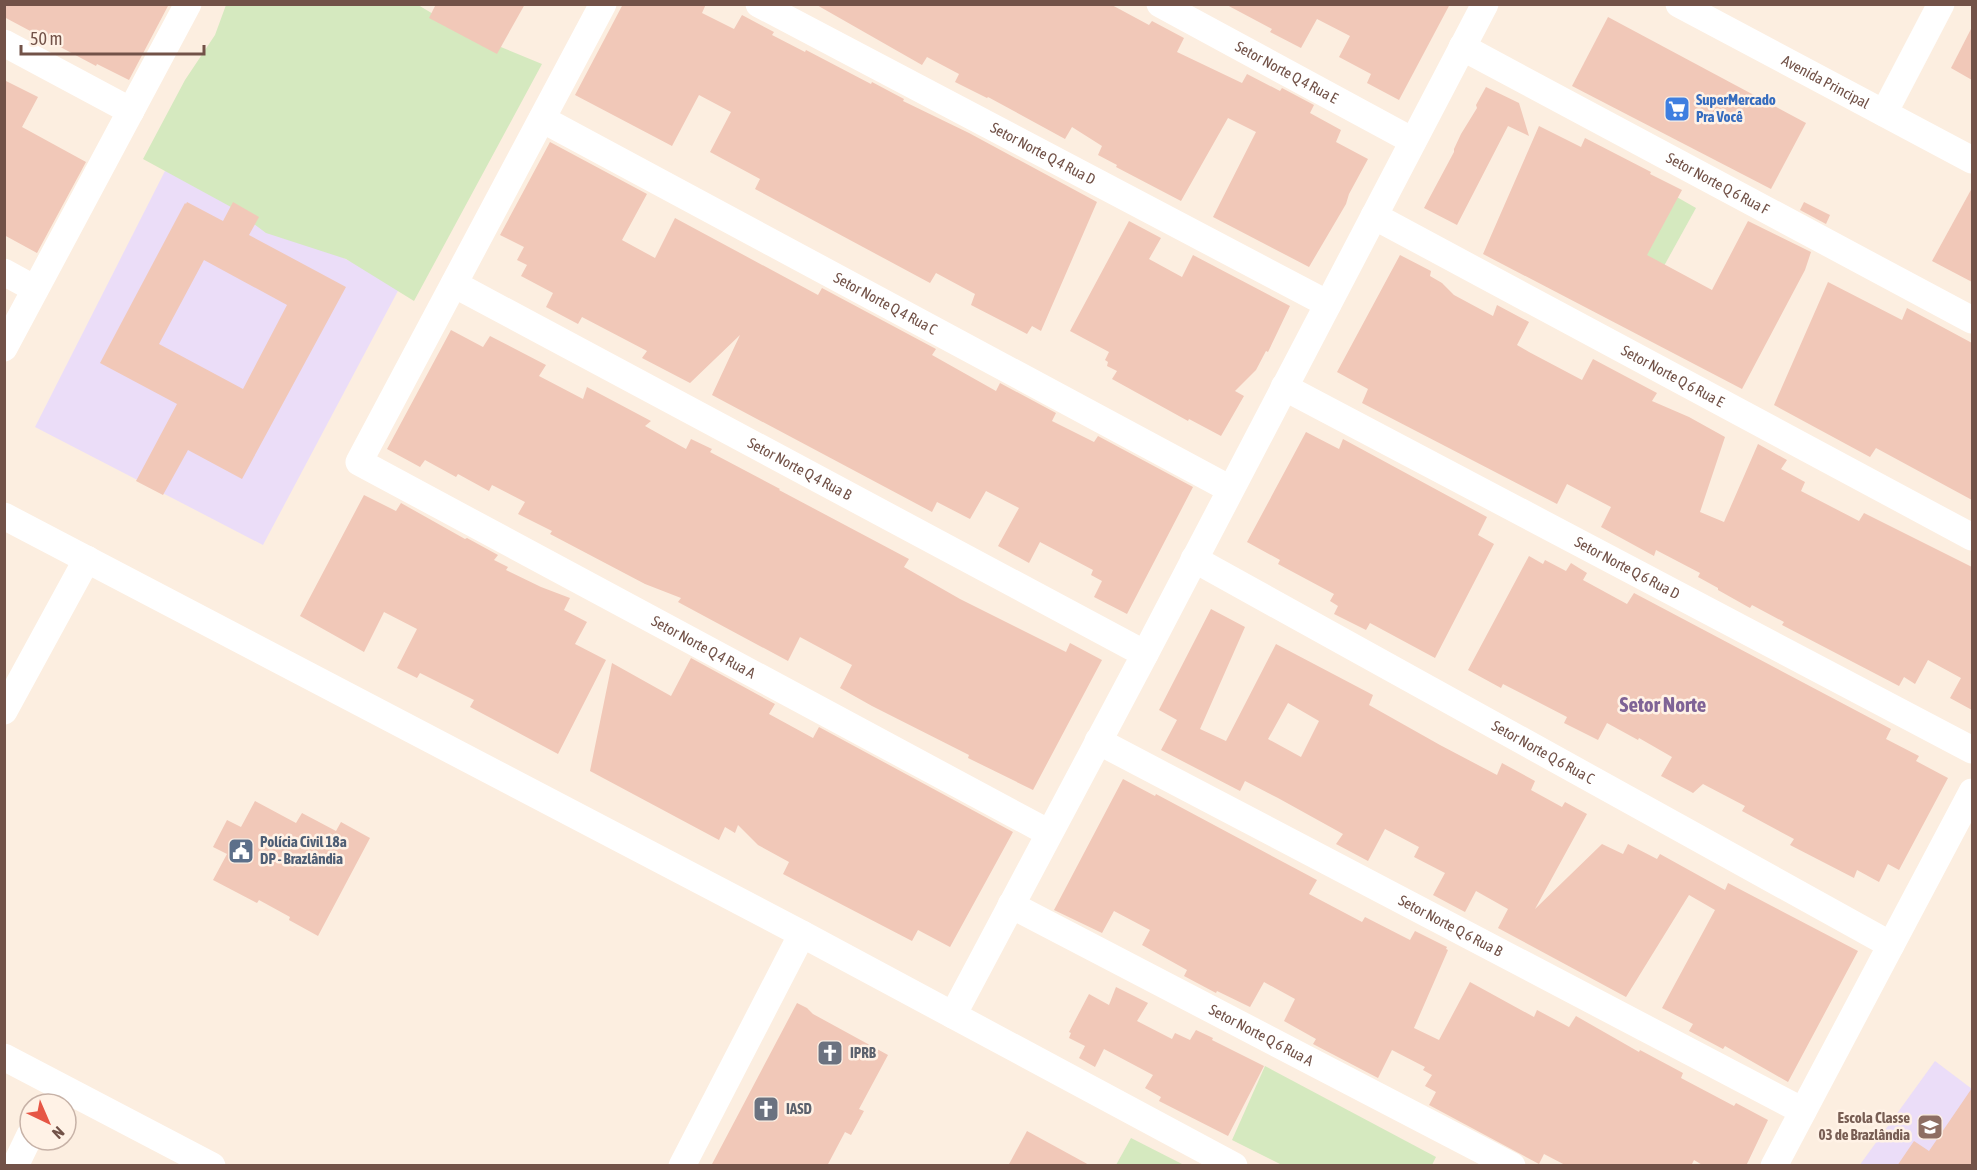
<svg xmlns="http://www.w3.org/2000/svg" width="1977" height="1170" font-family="'Asap Condensed',sans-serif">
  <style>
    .education { fill: #ebddf8 }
    .green { fill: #d5e9bf }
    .building { fill: #f1c8b8; fill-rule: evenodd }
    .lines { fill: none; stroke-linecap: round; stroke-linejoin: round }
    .minor { stroke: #fff; stroke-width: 27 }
    .labels { text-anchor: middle; stroke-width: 5; stroke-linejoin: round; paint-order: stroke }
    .street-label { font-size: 15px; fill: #725248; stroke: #fff2e6 }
    .shop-label { font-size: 15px; font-weight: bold; fill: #366cbe; stroke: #fff2e6; text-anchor: start }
    .service-label { font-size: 15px; font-weight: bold; fill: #4e5e75; stroke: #fff2e6; text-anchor: start }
    .worship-label { font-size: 15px; font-weight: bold; fill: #5b616d; stroke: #fff2e6; text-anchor: start }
    .education-label { font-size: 15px; font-weight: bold; fill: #785e54; stroke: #fff2e6; text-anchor: end }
    .district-label { font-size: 21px; font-weight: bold; fill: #7f6396; stroke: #fff2e6 }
  </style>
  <rect width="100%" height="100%" fill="#fceee0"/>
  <g class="education">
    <polygon points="167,167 400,287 263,545 35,427"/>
    <polygon points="1935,1061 1972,1089 1972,1165 1859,1166"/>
  </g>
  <g class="green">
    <polygon points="226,5 418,5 462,31 542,64 414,301 346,259 266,233 231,207 143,159 185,80 215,35"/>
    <polygon points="1675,196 1696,208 1633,322 1612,310"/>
    <polygon points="1265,1066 1436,1157 1432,1165 1282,1165 1232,1140"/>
    <polygon points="1131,1138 1184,1165 1116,1165"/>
  </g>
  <g class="building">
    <polygon points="4,4 169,4 129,80 97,64 96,66 4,17"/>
    <polygon points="436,4 525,4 497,54 429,18"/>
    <polygon points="623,4 706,4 702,13 734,29 742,15 774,32 772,35 805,52 806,50 871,84 872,82 904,99 903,101 969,133 1097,202 1041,331 1032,326 1027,334 971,305 975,294 936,273 930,283 755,189 760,179 710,152 731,112 699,95 672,146 575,95"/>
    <polygon points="815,4 1110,4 1149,25 1152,21 1184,38 1177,52 1242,83 1247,74 1280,91 1282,88 1314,105 1310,113 1341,130 1336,142 1368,159 1349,194 1346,204 1309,267 1213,217 1256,132 1228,118 1181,201 1116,167 1117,165 1098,155 1102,146 1072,127 1065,139 988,97 987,98 955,82 959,74 927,57 922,65"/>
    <polygon points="1225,4 1450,4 1399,100 1367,83 1371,74 1339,57 1350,36 1317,19 1301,48 1270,32 1272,29"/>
    <polygon points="1608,17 1806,123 1771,189 1572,86"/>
    <polygon points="1972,27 1972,80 1951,68"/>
    <polygon points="4,80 38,97 22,127 86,162 37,253 4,235"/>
    <polygon points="1486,87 1519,103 1529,136 1508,126 1457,225 1424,208 1454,152 1454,149 1461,134 1477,108 1476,105"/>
    <polygon points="1539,126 1581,147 1585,138 1651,172 1650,174 1682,190 1647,255 1712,290 1748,221 1811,252 1805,270 1742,389 1483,254"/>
    <polygon points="550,142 647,194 622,240 655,258 675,218 818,295 822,288 936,349 932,355 996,391 1000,383 1056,413 1052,421 1094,442 1098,436 1193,487 1127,614 1094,597 1102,581 1091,575 1093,570 1040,542 1029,563 998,546 1019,508 986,491 970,519 937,502 932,512 712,395 740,335 690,383 642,358 647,351 582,317 578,324 546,307 553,293 521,276 527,265 517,260 524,247 500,235"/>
    <polygon points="1972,188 1972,282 1932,261"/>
    <path d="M 187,202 L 223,221 L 233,202 L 259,217 L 249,235 L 346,287 L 242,479 L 188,450 L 163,495 L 136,481 L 177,404 L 100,363 L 185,203 L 186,204 ZM 204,260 L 287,305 L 243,389 L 159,344 Z"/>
    <polygon points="1804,202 1830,215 1826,224 1800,210"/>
    <polygon points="1129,221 1161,238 1149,259 1182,277 1193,255 1290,306 1268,352 1266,351 1256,370 1235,391 1244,396 1221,436 1189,419 1188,421 1112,379 1117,371 1107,366 1108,362 1105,360 1109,352 1070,331"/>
    <polygon points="1400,255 1431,271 1430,276 1442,283 1454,295 1493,316 1497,305 1529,322 1517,345 1529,352 1582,380 1593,359 1657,393 1652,401 1689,417 1725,437 1700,512 1724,522 1758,444 1787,460 1781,469 1805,482 1801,491 1859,521 1864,513 1972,567 1972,710 1950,698 1961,678 1928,660 1915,684 1904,677 1899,686 1782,625 1784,622 1752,605 1750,608 1718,590 1718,588 1698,577 1700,573 1656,550 1654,556 1601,527 1611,507 1567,484 1557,504 1362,403 1368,389 1337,372"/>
    <polygon points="1828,282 1902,320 1907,308 1972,343 1972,500 1876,448 1870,457 1774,405"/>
    <polygon points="451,330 483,347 490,336 546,365 539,376 583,399 587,387 651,421 645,426 686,449 691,439 712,449 710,452 780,489 779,490 909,559 904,567 960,599 1066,652 1070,643 1102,660 1033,790 968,758 969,755 872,706 840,688 852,665 800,637 788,661 678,602 681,598 645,584 550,534 552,531 518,514 525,502 492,485 489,491 458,474 456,477 425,460 420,467 387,449"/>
    <polygon points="1306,432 1339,449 1343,439 1487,517 1478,535 1494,544 1435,658 1370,623 1366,630 1334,614 1338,606 1330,601 1334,594 1278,564 1280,560 1247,542"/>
    <polygon points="364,495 396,511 401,503 465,539 467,538 498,555 494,560 508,567 506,570 541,587 570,598 564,610 587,622 575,644 606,660 558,754 470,707 474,700 420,673 417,678 397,668 417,629 384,612 364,652 300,616"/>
    <polygon points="1529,556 1543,564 1545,560 1566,571 1571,563 1587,573 1583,580 1627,604 1634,593 1891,729 1886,739 1919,756 1916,761 1948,778 1899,870 1888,864 1879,882 1857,870 1854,878 1790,845 1794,839 1742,811 1745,806 1703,784 1693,793 1661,776 1672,757 1639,738 1638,740 1607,723 1598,740 1564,723 1567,717 1503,684 1501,688 1468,670"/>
    <path d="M 1211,609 L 1245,627 L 1200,729 L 1226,741 L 1276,644 L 1373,695 L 1369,705 L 1440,745 L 1497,775 L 1502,763 L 1535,781 L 1531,790 L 1562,807 L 1565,802 L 1587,814 L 1535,909 L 1602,844 L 1623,854 L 1628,844 L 1657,859 L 1660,854 L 1725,890 L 1728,883 L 1858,951 L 1788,1082 L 1725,1046 L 1723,1049 L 1689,1031 L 1693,1024 L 1662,1008 L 1715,910 L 1689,895 L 1626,997 L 1498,928 L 1508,909 L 1476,891 L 1465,912 L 1433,895 L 1445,873 L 1414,857 L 1419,847 L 1385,829 L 1368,861 L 1336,844 L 1343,834 L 1278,798 L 1245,781 L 1240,791 L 1161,750 L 1177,720 L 1159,710 ZM 1288,703 L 1319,721 L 1301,757 L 1268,739 Z"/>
    <polygon points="691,658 775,704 769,714 813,738 819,727 1013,832 950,947 918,930 912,941 783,874 789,862 758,845 738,825 735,833 725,827 719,840 590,771 612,663 671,696"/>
    <polygon points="1123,779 1155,796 1156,794 1317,880 1309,894 1362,922 1365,917 1410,940 1415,931 1447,947 1446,949 1448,950 1414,1028 1439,1040 1470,982 1534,1017 1537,1010 1569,1027 1576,1016 1639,1052 1640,1050 1683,1073 1681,1078 1734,1106 1736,1103 1768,1120 1746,1166 1704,1166 1694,1160 1691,1166 1567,1166 1544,1154 1539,1164 1429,1105 1436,1092 1425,1086 1432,1075 1423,1070 1425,1067 1392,1050 1378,1078 1313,1044 1316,1039 1284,1021 1295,999 1264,982 1250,1007 1217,991 1216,993 1184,976 1187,970 1142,945 1150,930 1114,911 1102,933 1054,910"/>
    <polygon points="255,801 296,823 302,813 336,831 341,822 370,838 318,936 289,920 290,917 259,900 257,903 213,880 227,854 213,847 227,820 241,827"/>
    <polygon points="1116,987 1148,1003 1137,1021 1172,1039 1175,1033 1190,1040 1196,1030 1213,1038 1212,1040 1264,1066 1228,1136 1159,1101 1161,1097 1145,1088 1153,1075 1104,1049 1095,1067 1079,1058 1085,1046 1069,1038 1071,1033 1069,1032 1089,994 1109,1005"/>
    <polygon points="797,1003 807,1008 813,1014 888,1055 859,1109 864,1111 851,1135 845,1132 827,1166 711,1166"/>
    <polygon points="1972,1088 1972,1166 1897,1166 1914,1141 1929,1151"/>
    <polygon points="1027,1131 1091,1166 1008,1166"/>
  </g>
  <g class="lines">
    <g class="minor">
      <path id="s1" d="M 603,4 L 359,462 L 1049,833"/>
      <path id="s2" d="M 759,4 L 1328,304"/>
      <path id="s3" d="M 1160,4 L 1413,141"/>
      <path id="s4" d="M 1679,4 L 1972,160"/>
      <polyline points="4,43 131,111"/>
      <path id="s5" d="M 1462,47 L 1972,320"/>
      <polyline points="1884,113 1941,4"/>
      <path id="s6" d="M 542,119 L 1230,489"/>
      <path id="s7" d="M 1374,216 L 1972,537"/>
      <polyline points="4,272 35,289"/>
      <path id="s8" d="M 454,284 L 1145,654"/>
      <polyline points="4,348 188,4"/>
      <path id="s9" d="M 1284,387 L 1972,750"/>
      <polyline points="4,516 802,934 1234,1166"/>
      <path id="s10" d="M 1194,559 L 1891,945"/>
      <polyline points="4,711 87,559"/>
      <path id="s11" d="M 1098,741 L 1803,1111"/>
      <path id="s12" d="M 1011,905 L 1512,1166"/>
      <polyline points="953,1015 1145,654 1485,4"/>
      <polyline points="4,1057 212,1166"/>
      <polyline points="15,1166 30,1135"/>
      <polyline points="682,1166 802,934"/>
      <polyline points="1774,1166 1972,792"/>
    </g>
  </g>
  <defs>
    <g id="supermarket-square" transform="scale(1.35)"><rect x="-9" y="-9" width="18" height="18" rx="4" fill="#3f7fe0" stroke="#fff2e6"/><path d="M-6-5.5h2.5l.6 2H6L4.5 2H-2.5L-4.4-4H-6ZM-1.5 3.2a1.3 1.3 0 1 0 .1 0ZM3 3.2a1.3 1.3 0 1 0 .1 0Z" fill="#fff"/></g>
    <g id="civic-square" transform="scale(1.35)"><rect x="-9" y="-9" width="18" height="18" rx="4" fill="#5c6f8a" stroke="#fff2e6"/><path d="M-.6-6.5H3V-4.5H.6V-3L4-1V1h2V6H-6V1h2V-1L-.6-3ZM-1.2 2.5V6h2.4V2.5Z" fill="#fff"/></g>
    <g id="church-square" transform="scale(1.35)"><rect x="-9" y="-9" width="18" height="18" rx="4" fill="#6b7280" stroke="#fff2e6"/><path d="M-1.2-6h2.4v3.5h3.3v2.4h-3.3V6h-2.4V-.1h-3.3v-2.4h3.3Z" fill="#fff"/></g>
    <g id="school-square" transform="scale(1.35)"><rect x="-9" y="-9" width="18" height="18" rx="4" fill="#8d6e63" stroke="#fff2e6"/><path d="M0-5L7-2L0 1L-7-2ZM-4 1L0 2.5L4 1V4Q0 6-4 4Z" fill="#fff"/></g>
  </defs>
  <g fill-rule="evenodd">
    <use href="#supermarket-square" x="1677" y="109"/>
    <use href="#civic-square" x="241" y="851"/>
    <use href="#church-square" x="830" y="1053"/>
    <use href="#church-square" x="766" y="1109"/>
    <use href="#school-square" x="1930" y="1127"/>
  </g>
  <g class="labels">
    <g class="street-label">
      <text dy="5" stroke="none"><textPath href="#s3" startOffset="144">Setor Norte Q 4 Rua E</textPath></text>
      <text dy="5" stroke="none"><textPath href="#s4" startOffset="166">Avenida Principal</textPath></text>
      <text dy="5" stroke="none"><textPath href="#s2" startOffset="321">Setor Norte Q 4 Rua D</textPath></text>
      <text dy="5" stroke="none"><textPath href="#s5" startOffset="290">Setor Norte Q 6 Rua F</textPath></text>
      <text dy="5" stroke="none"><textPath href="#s6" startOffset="390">Setor Norte Q 4 Rua C</textPath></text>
      <text dy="5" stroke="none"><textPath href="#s7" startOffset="339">Setor Norte Q 6 Rua E</textPath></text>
      <text dy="5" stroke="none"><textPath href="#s8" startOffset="392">Setor Norte Q 4 Rua B</textPath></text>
      <text dy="5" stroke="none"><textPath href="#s9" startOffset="388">Setor Norte Q 6 Rua D</textPath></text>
      <text dy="5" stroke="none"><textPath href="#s1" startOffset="910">Setor Norte Q 4 Rua A</textPath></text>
      <text dy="5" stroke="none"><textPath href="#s10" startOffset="399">Setor Norte Q 6 Rua C</textPath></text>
      <text dy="5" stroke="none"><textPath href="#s11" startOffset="398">Setor Norte Q 6 Rua B</textPath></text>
      <text dy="5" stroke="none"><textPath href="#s12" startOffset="282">Setor Norte Q 6 Rua A</textPath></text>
    </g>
    <g class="shop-label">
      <text x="1696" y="105">SuperMercado<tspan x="1696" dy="17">Pra Você</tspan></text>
    </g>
    <g class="service-label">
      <text x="260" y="847">Polícia Civil 18a<tspan x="260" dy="17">DP - Brazlândia</tspan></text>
    </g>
    <g class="worship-label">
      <text x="850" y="1058">IPRB</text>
      <text x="786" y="1114">IASD</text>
    </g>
    <g class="education-label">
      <text x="1910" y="1123">Escola Classe<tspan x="1910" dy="17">03 de Brazlândia</tspan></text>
    </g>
    <g class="district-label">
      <text x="1663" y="712">Setor Norte</text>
    </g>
  </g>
  <rect width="1977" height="1170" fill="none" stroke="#725248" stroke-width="12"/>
  <g transform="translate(48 1122) rotate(136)"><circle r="28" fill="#fff2e6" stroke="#c7b2a7" stroke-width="1.5"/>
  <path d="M0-4.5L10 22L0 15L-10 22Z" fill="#e65645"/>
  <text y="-9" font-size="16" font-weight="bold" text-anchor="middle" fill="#725248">N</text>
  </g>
  <path d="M21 45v9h183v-9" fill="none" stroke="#725248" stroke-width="3"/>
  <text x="30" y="45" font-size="18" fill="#725248" stroke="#fff2e6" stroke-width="4.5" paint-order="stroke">50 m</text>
</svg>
